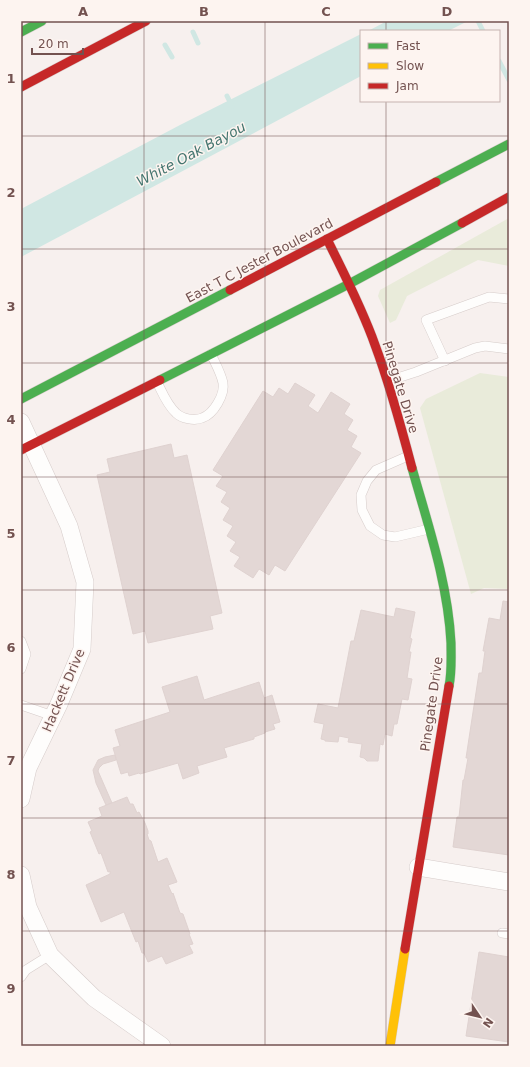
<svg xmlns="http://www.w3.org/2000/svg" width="530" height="1067" font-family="'DejaVu Sans',sans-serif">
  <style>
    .green { fill: #e9ebda }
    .water { fill: #d0e7e3 }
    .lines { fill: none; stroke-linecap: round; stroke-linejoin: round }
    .stream { stroke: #d0e7e3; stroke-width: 5 }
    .building { fill: #e3d7d5; stroke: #dfd2d0 }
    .lane-casing { stroke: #d6ccca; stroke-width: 10 }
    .street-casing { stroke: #d6ccca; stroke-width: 18 }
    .fast-casing { stroke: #d8cdcc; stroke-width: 10 }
    .slow-casing { stroke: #d8cdcc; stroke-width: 10 }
    .jam-casing { stroke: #d8cdcc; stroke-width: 10 }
    .lane { stroke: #fefdfc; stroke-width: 9 }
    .street { stroke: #fefdfc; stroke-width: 17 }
    .fast { stroke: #4caf50; stroke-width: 9 }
    .slow { stroke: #ffc107; stroke-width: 9 }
    .jam { stroke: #c62828; stroke-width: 9 }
    .grid { fill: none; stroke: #735250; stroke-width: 1; stroke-opacity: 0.55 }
    .labels { text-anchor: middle; stroke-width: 3; stroke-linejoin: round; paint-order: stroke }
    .street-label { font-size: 13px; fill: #735250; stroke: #fdf4f0 }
    .water-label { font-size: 14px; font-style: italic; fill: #457670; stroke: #fdf4f0 }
    .neatline { fill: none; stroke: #735250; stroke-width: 1.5 }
    .grid-label { font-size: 13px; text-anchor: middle; font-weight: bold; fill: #735250 }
  </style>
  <rect width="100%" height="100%" fill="#f7f0ee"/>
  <g class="green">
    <polygon points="509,218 509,266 478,260 407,296 396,320 390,323 378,296 380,290"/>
    <polygon points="480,373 509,377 509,589 484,588 471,594 420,408 426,399"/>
  </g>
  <g class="water">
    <polygon points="387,21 468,21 448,31 368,31"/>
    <polygon points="361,34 361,76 21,257 21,209 180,125"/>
  </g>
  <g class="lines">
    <g class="stream">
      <polyline points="478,21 483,31"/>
      <polyline points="193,32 198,43"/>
      <polyline points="165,45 172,57"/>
      <polyline points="499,61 509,80"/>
      <polyline points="227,96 232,106"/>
    </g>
  </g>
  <g class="building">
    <polygon points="295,383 315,395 308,406 318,413 331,392 350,404 344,414 353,420 347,430 357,436 351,447 361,453 285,571 275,565 269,575 259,569 253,578 234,566 240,557 230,551 236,542 227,536 233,526 223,520 230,508 221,502 227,492 216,486 223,476 213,470 263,391 273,397 279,388 288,394"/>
    <polygon points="171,444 174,458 187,455 222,613 210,616 213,629 148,643 145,631 133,634 97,475 110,472 107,459"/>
    <polygon points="503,601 509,602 509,855 453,847 457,817 459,817 463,780 464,780 468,758 466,758 479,673 482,673 485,651 483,651 489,618 500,620"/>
    <polygon points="396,608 415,612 410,638 412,639 409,652 411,652 407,678 412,679 408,700 402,699 397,724 394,724 392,736 385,734 383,745 380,744 378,761 367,761 364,758 360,757 362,744 348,742 349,738 339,736 338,742 325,741 325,740 321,739 324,724 314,722 318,704 338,708 351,641 354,641 361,610 394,617"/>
    <polygon points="197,676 204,700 259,682 264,698 272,695 280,722 273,724 275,729 265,732 265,733 254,737 254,739 224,748 227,757 197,766 199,773 183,779 178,763 140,774 139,773 129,776 128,772 121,774 113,748 120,746 115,730 170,712 162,687"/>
    <polygon points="115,755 116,760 103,764 99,768 98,771 112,803 106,805 96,783 93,770 98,760 105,757"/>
    <polygon points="127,797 130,804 133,804 137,813 139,812 145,823 148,831 148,834 147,834 149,840 151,841 158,862 167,858 177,882 168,885 172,894 173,893 180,913 183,914 190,934 189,934 193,944 189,945 193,953 166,964 162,956 148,962 144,953 142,953 138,941 136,942 124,912 101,922 86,885 110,874 110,871 108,872 101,853 99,854 90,832 92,831 88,822 102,816 99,808"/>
    <polygon points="479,952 509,957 509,1042 466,1036"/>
  </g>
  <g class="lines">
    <g class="lane-casing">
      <g id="lane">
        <polyline points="445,361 426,320 489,297 509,299"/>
        <polyline points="388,381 416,372 475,348 485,346 509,349"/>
        <path d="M 157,382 C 162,392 167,405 176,413 C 182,419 195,421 202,418 C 214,414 225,394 223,383 C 221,373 215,363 211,354"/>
        <polyline points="408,456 376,470 367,481 361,495 362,510 370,526 383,535 395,537 429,529"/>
        <polyline points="21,641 26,654 21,669"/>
        <polyline points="21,705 53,716"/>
        <polyline points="502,933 509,934"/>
        <polyline points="21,977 26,970 50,955"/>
      </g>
    </g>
    <g class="street-casing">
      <g id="street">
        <polyline points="21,422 69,526 85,582 82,649 59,704 28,768 21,799"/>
        <polyline points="418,867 509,882"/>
        <polyline points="21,875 28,907 50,955 94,998 162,1046"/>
      </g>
    </g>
    <g class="fast-casing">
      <g id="fast">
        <polyline points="21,32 42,21"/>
        <polyline points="436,182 509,144"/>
        <polyline points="160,380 349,284 462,223"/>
        <polyline points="21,399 230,290"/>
        <path d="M 412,468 C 428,525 448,583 451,643 C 451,657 452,672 449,686"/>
      </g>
    </g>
    <g class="slow-casing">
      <polyline id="slow" points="390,1046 405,949"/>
    </g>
    <g class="jam-casing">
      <g id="jam">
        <polyline points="21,87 146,21"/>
        <polyline points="462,223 509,197"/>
        <path d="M 327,239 C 344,274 362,308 375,345 C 390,385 401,426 412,468"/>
        <polyline points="230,290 436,182"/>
        <polyline points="21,450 160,380"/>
        <polyline points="405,949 449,686"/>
      </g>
    </g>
    <use href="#lane" class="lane"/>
    <use href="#street" class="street"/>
    <use href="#fast" class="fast"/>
    <use href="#slow" class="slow"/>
    <use href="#jam" class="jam"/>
  </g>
  <path class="grid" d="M 144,21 L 144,1046M 265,21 L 265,1046M 386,21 L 386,31M 386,101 L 386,1046M 21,136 L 509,136M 21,249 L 509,249M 21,363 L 509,363M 21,477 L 509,477M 21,590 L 509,590M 21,704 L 509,704M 21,818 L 509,818M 21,931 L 509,931"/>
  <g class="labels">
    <g class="street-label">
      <text transform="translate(259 260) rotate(-28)" y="5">East T C Jester Boulevard</text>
      <text transform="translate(401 387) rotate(73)" y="5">Pinegate Drive</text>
      <text transform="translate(63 690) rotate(-67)" y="5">Hackett Drive</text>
      <text transform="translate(431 704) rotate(-82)" y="5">Pinegate Drive</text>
    </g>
    <g class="water-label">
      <text transform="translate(191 154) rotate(-28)" y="5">White Oak Bayou</text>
    </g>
  </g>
  <rect width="530" height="1067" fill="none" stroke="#fdf4f0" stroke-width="44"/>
  <rect x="360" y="30" width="140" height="72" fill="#fdf4f0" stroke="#c6b3b0"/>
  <rect x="368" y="43" width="20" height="6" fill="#4caf50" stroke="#c6b3b0"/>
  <text x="396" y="50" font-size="12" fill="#735250">Fast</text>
  <rect x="368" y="63" width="20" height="6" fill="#ffc107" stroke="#c6b3b0"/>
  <text x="396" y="70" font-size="12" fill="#735250">Slow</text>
  <rect x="368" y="83" width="20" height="6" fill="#c62828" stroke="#c6b3b0"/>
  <text x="396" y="90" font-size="12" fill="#735250">Jam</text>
  <g transform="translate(480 1017) rotate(125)" stroke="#fdf4f0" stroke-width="3" paint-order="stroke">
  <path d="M0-3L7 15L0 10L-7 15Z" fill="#735250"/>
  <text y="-6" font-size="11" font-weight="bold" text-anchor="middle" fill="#735250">N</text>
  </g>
  <path d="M32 48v6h51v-6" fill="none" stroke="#735250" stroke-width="2"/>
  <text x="38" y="48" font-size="12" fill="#735250" stroke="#fdf4f0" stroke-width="3" paint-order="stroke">20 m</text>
  <rect x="22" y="22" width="486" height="1023" class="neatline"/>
  <g class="grid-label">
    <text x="83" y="16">A</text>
    <text x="204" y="16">B</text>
    <text x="326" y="16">C</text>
    <text x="447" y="16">D</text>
    <text x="11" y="83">1</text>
    <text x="11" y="197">2</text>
    <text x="11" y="311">3</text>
    <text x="11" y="424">4</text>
    <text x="11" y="538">5</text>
    <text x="11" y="652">6</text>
    <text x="11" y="765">7</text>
    <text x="11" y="879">8</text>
    <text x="11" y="993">9</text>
  </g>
</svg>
